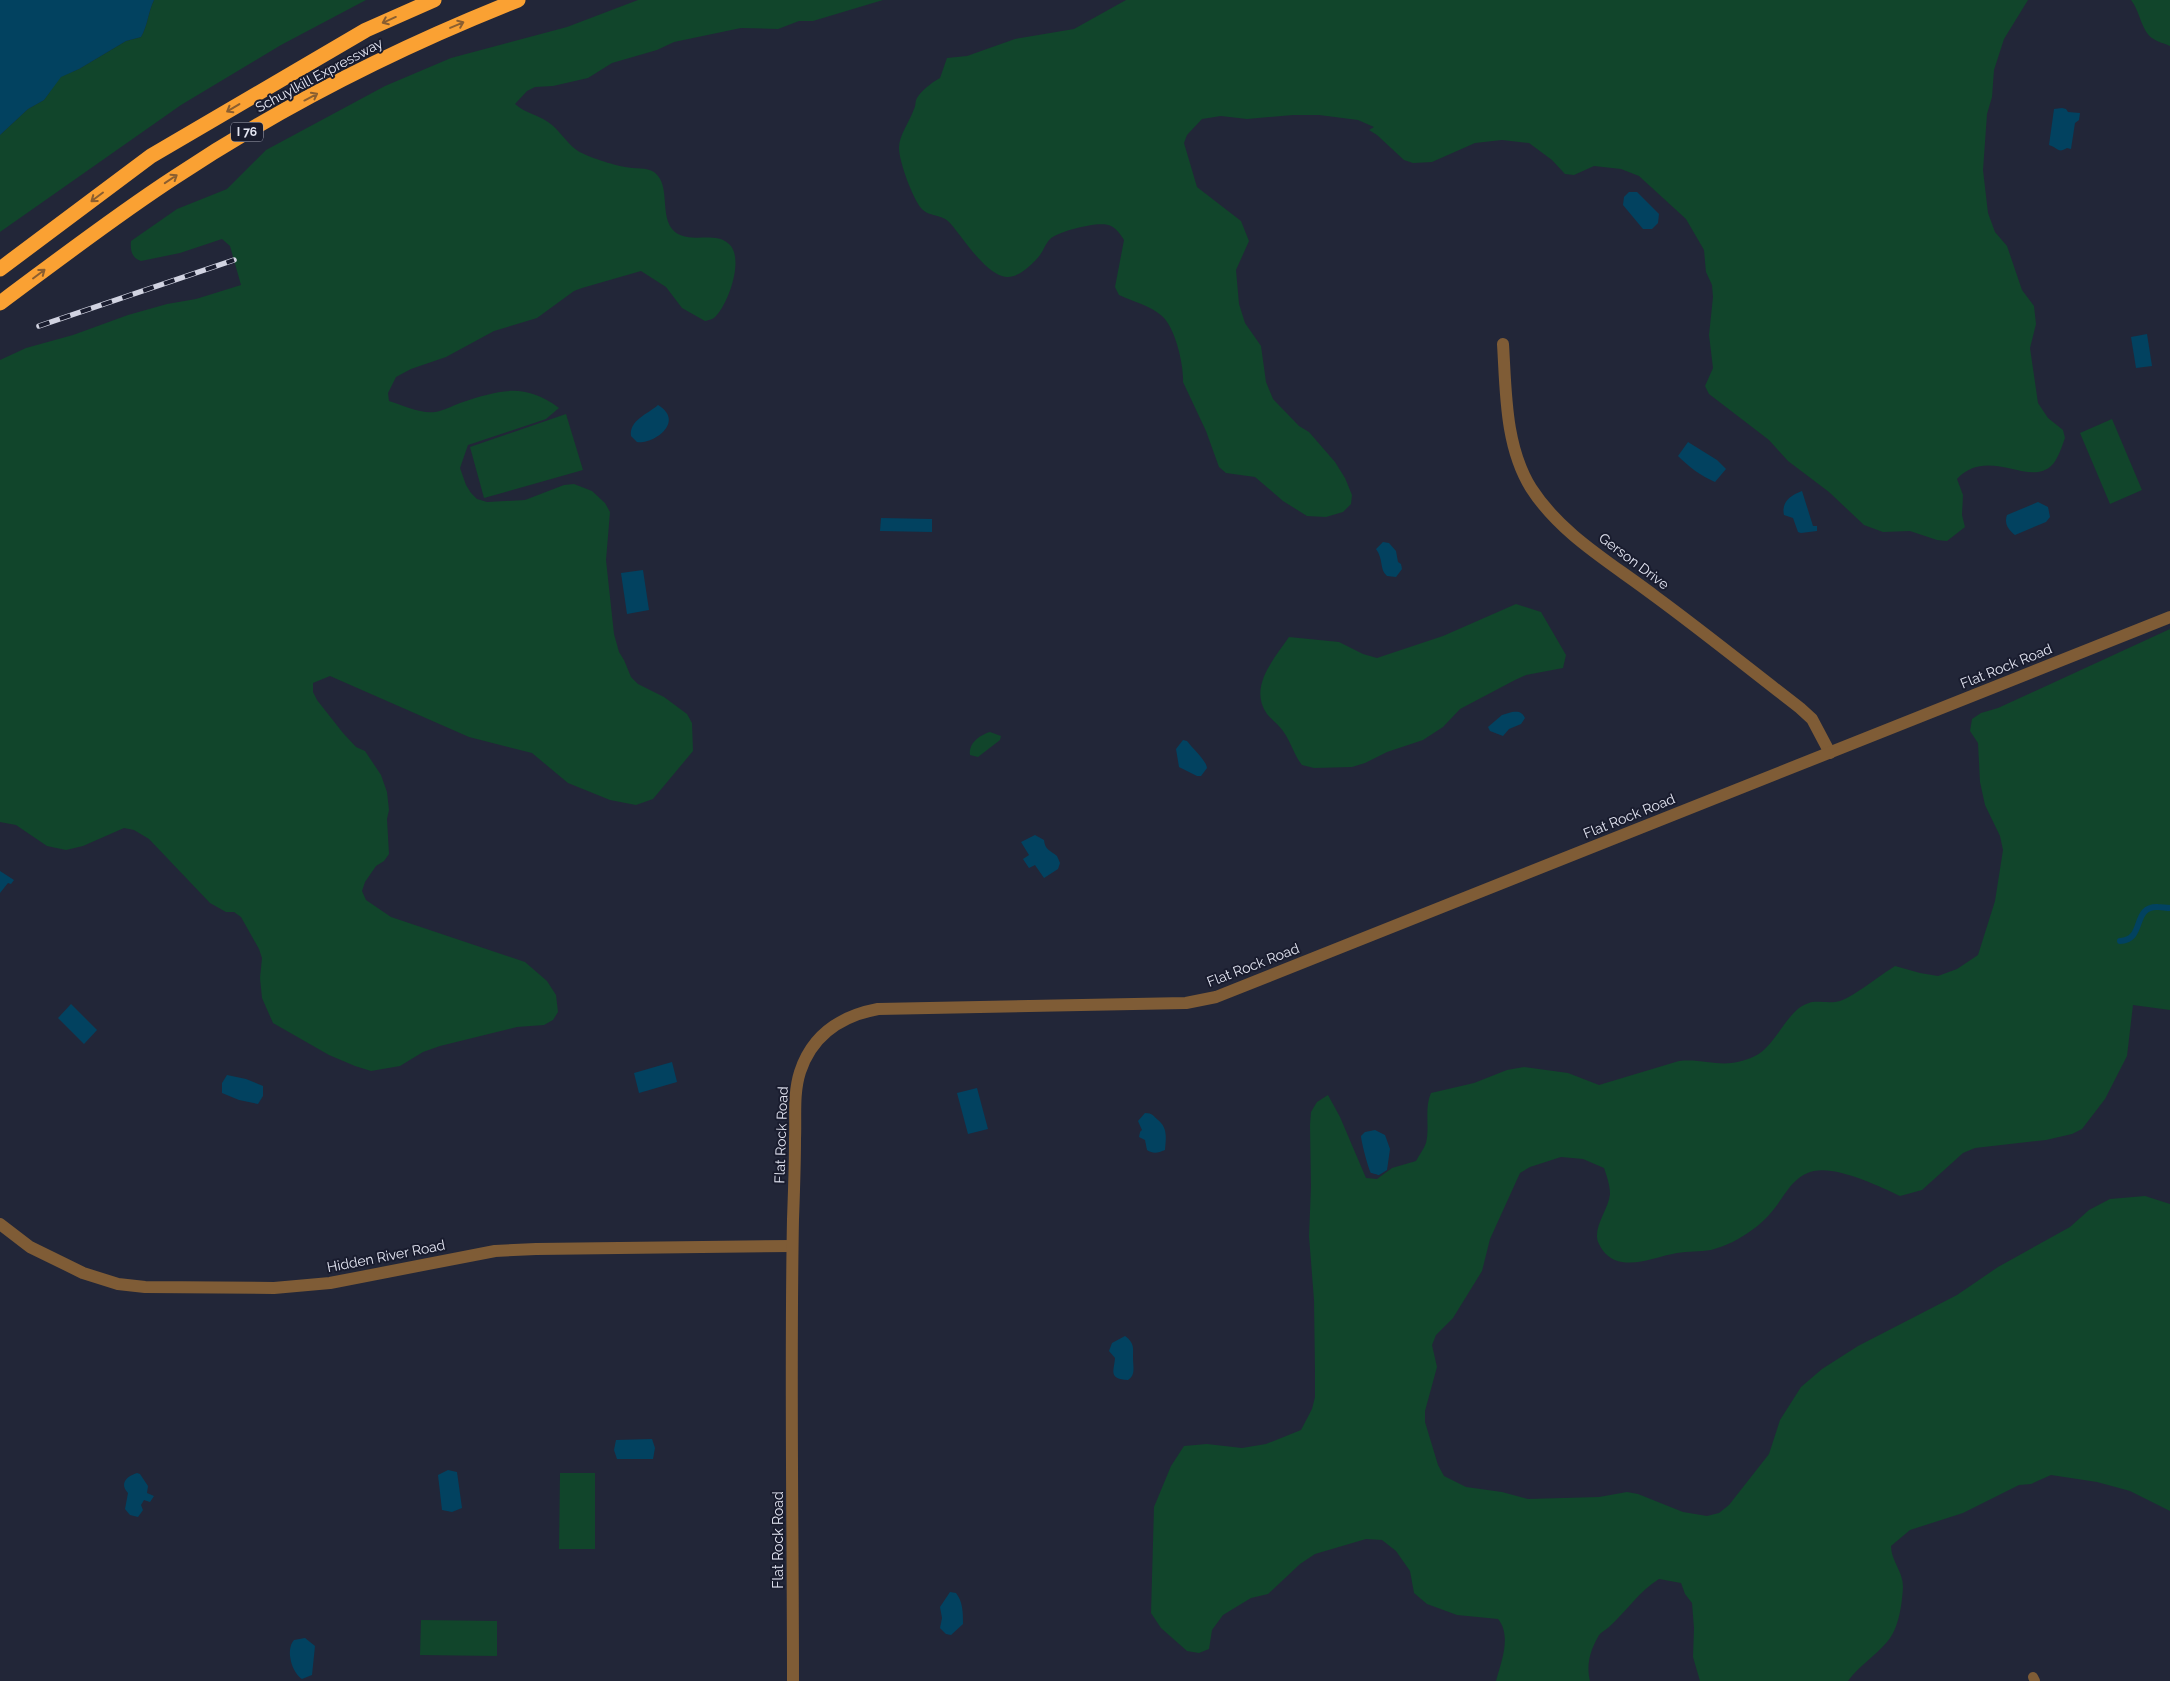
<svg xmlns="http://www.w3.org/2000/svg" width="2170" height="1681" font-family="Raleway,sans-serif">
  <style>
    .green { fill: #11452b }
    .water { fill: #024260 }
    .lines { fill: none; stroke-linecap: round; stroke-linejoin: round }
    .stream { stroke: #024260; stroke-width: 6 }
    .service { stroke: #7f5c36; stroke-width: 10 }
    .minor { stroke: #7f5c36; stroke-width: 12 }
    .tertiary { stroke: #7f5c36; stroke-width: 12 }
    .motorway { stroke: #faa133; stroke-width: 15 }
    .rail-casing { stroke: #d1d3e1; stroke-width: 5.5 }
    .rail { stroke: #191c2e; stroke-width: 4; stroke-dasharray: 11; stroke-linecap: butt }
    .oneway { stroke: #8a5e30 }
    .labels { text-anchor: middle; stroke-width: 4; stroke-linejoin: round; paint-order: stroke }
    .shield { fill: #191c2e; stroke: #a8aab9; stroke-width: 1 }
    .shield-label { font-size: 12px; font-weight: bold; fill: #e5e7f4 }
    .street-label { font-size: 14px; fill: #e5e7f4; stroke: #191c2e }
  </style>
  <rect width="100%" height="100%" fill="#222638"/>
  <g class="green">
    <path d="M 154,0 L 366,0 L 281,45 L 181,105 L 0,232 L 0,135 L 28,109 L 44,100 L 60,77 L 79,69 L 126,41 L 141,37 C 148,25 148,12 154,0 Z"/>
    <path d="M 638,0 L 883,0 L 813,21 L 799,21 L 778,29 L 741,28 L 674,42 L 657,50 L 612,63 L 588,78 L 553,86 L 535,87 L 527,91 L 515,104 C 525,113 538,115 548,122 C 559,129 567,144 578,151 C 588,157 613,165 625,167 C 634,169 647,167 654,172 C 672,185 658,217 675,232 C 691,244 715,231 729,244 C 745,258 728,305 715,317 C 712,320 708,320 705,321 L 682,308 L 666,287 L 641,271 L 582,288 L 574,291 L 537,318 L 494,331 L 446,357 L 411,369 L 396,377 L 388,393 L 389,401 C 402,405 421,414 435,412 C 443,411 452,406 460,403 C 499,390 524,382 559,408 L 546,419 L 468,445 L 460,468 L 466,485 L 471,493 L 477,499 L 487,502 L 525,500 L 564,485 L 574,484 L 592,491 L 605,503 L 610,512 L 606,560 L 614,634 L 619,652 L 624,660 L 631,677 L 638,684 L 664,697 L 687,714 L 692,723 L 693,751 L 653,799 L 636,805 L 610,800 L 568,783 L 532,753 L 469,737 L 330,676 L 313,683 L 313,692 L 317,700 L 343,733 L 356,747 L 365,751 L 381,775 L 387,792 L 389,810 L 387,819 L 389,854 L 384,861 L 376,866 L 365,882 L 362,891 L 366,900 L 391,917 L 525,962 L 547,981 L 556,995 L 558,1012 L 553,1020 L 544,1025 L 517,1027 L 440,1046 L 423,1052 L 400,1066 L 371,1071 L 355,1066 L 329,1055 L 273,1023 L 262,998 L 260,978 L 262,958 L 259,949 L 241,917 L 234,912 L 226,912 L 210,903 L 149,839 L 134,830 L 124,828 L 83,846 L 66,850 L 47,846 L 16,825 L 0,822 L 0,360 L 26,348 L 73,335 L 128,315 L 167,304 L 196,299 L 241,285 L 230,246 L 222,239 L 180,253 L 141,261 C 132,258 130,251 131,241 L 177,209 L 227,189 L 266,150 L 385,86 L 451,58 L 567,27 Z"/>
    <path d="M 1126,0 L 2028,0 L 2004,39 L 1994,70 L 1992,97 L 1987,114 L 1983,170 L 1988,213 L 1995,232 L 2007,246 L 2022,290 L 2034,306 L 2036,324 L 2030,348 L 2038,403 L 2048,418 L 2063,430 L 2065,438 C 2062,446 2058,460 2051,466 C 2028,487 1988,446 1957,479 L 1963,495 L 1962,515 L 1965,527 L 1947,541 L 1937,540 L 1910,531 L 1883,532 L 1864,525 L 1829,492 L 1788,461 L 1769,440 L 1709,394 L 1705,386 L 1713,368 L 1709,335 L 1713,297 L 1712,285 L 1706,272 L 1704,250 L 1686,219 L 1639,176 L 1621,169 L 1594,166 L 1574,175 L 1565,174 L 1552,160 L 1529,143 L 1502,140 L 1475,143 L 1432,162 L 1413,163 L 1404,160 L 1377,135 L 1369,130 L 1374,127 L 1358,120 L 1319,115 L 1293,115 L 1247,119 L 1221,116 L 1202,119 L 1187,135 L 1184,143 L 1197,187 L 1241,221 L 1249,241 L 1236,270 L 1239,304 L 1245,323 L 1261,346 L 1266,382 L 1273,399 L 1299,426 L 1309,432 L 1335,462 L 1345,478 L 1352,495 L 1351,504 L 1343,512 L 1326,517 L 1307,516 L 1283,501 L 1255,477 L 1226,473 L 1219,467 L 1206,431 L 1183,382 C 1184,365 1175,327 1162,316 C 1151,306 1132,301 1119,295 L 1115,287 L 1124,240 C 1121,235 1117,229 1111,226 C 1101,220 1059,231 1050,239 C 1046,243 1043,251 1040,255 C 1032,265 1016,281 1002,276 C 983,270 963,238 950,223 C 943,214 928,217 921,208 C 912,197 899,161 899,148 C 899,135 910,121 914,109 C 916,106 915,101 917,98 C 922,90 931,83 940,78 L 947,58 L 967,56 L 1015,39 L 1074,29 Z"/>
    <path d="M 2131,0 L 2170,0 L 2170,46 C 2164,43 2157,42 2152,38 C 2141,30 2140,11 2131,0 Z"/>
    <polygon points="566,414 583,470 484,498 470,447"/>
    <polygon points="2112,419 2142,490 2110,504 2080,433"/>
    <path d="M 1516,604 L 1541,612 L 1566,655 L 1563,668 L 1526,675 L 1515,680 L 1460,709 L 1443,727 L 1423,740 L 1387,752 L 1365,763 L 1352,767 L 1314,768 L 1302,765 C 1294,755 1291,742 1283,731 C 1279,725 1272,720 1267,714 C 1248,687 1274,659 1289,637 L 1339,642 L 1363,654 L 1377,658 L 1443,636 Z"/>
    <path d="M 2170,629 L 2170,1010 L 2133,1005 L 2127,1056 L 2105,1099 L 2082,1129 L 2072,1134 L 2046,1140 L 1975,1148 L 1963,1153 L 1922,1190 L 1900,1196 C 1879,1186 1837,1166 1814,1171 C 1791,1176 1784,1199 1769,1215 C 1764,1220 1758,1226 1752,1230 C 1740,1239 1726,1246 1711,1250 C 1700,1252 1688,1251 1677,1253 C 1659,1256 1640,1265 1622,1262 C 1612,1261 1603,1253 1599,1244 C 1591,1229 1609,1209 1610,1194 C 1610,1185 1607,1177 1604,1168 L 1583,1159 L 1561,1157 L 1530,1167 L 1520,1173 L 1490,1239 L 1482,1271 L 1453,1318 L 1436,1335 L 1432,1345 L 1437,1367 L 1425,1411 L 1425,1422 L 1438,1465 L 1444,1476 L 1466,1487 L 1502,1492 L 1528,1499 L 1599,1497 L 1627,1492 L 1638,1494 L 1683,1512 L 1707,1516 L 1719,1513 L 1729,1505 L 1769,1454 L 1780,1420 L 1801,1387 L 1822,1369 L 1858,1346 L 1957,1295 L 1998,1267 L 2070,1227 L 2089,1210 L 2110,1199 L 2145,1196 L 2170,1204 L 2170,1511 L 2130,1491 L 2097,1482 L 2051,1475 L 2031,1484 L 2019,1485 L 1963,1513 L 1910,1530 L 1891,1546 C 1891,1561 1903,1571 1903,1587 C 1902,1604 1899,1629 1887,1642 C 1875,1656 1859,1666 1848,1681 L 1700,1681 L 1693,1657 L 1694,1628 L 1692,1603 L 1685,1594 L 1681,1583 L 1659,1579 C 1639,1591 1626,1612 1609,1627 C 1605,1631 1600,1632 1598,1637 C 1590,1651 1586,1665 1590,1681 L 1496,1681 C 1501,1662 1512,1636 1498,1619 L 1457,1615 L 1427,1604 L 1414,1593 L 1410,1571 L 1396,1551 L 1382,1540 L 1366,1539 L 1315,1554 L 1300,1564 L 1268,1594 L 1251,1598 L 1223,1615 L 1212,1630 L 1209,1649 L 1199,1653 L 1187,1651 L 1161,1628 L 1151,1613 L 1154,1507 L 1171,1466 L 1184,1446 L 1207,1444 L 1242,1448 L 1266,1444 L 1301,1430 L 1312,1409 L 1315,1397 L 1315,1372 L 1314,1300 L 1309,1236 L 1311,1187 L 1310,1125 L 1311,1112 L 1317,1102 L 1328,1095 L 1340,1117 L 1366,1178 L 1377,1179 L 1392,1168 L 1416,1161 C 1419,1155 1424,1149 1426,1143 C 1430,1126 1424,1109 1431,1093 L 1474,1083 L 1507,1070 L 1524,1067 L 1568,1073 L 1599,1085 L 1679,1061 C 1708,1058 1724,1071 1755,1056 C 1777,1045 1787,1009 1809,1003 C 1816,1000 1830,1004 1840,1001 C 1853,997 1882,974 1895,966 L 1920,973 L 1938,976 L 1957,969 L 1978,955 L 1995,901 L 2003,850 L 2000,836 L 1985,805 L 1980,782 L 1978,743 L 1970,731 L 1972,719 L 1981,713 L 1998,708 Z"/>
    <path d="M 990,732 L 1001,736 L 1000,740 L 978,757 L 970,755 C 968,743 980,735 990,732 Z"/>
    <polygon points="560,1473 595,1473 595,1549 559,1549"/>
    <polygon points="421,1620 497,1621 497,1656 420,1655"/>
  </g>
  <g class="water">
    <path d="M 0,0 L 154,0 C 148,12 148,25 141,37 L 126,41 L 79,69 L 61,77 L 44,100 L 28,109 L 0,135 Z"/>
    <path d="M 2062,108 L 2066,109 L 2068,112 L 2080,113 L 2079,120 L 2075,123 L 2071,149 L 2067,148 C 2058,154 2057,147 2049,145 L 2054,109 Z"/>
    <polygon points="1629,192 1637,192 1659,214 1658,223 1652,229 1643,229 1623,205 1624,197"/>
    <polygon points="2147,334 2152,366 2136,368 2131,337"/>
    <path d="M 658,405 C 686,422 653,445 637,442 L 631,436 C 629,420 648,414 658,405 Z"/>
    <path d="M 1688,442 L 1717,460 L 1726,469 L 1715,482 C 1701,476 1689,467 1678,456 Z"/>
    <path d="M 1802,491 L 1813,526 L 1817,526 L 1817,531 L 1801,533 L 1798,532 L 1793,518 L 1784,515 C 1781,502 1791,495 1802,491 Z"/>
    <path d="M 2038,502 L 2048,507 L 2050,517 L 2046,522 L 2015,535 C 2008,530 2004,523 2007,515 Z"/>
    <polygon points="881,518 932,519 932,532 880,531"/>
    <path d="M 1383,542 L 1389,543 L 1396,551 L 1398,562 L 1401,564 L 1402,569 L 1396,577 L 1387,576 C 1379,569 1384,560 1376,549 Z"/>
    <polygon points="643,570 649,610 627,614 621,573"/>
    <path d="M 1512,712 C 1519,711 1522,712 1525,718 L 1521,724 L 1509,729 L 1503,736 L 1490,731 L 1488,727 L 1502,715 Z"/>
    <path d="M 1183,740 L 1187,741 C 1193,749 1206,760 1207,768 L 1201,776 L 1197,776 L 1179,767 L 1176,749 Z"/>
    <path d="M 1035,835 L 1044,840 C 1045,850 1050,850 1057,856 L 1060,863 L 1058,869 L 1044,878 L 1035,865 L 1029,868 L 1023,859 L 1029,855 L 1021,842 Z"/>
    <polygon points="0,871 14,880 11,884 8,883 0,893"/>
    <polygon points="71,1004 97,1030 84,1044 58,1018"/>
    <polygon points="672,1062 677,1082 639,1093 634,1073"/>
    <polygon points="227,1075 246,1079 263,1086 263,1096 258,1104 239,1100 222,1093 222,1083"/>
    <polygon points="977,1088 988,1129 968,1134 957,1093"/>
    <path d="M 1145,1113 C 1153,1113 1153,1116 1158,1120 C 1168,1128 1166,1139 1165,1150 C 1158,1153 1153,1154 1147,1150 L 1145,1140 L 1139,1137 L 1140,1132 L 1142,1130 L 1138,1121 Z"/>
    <path d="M 1375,1130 L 1385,1135 L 1390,1149 L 1387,1170 L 1379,1175 C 1378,1175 1372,1173 1371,1173 C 1369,1171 1361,1141 1361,1136 L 1365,1132 Z"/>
    <path d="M 1125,1336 C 1135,1343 1133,1349 1133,1358 C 1133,1367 1136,1375 1128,1380 C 1108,1379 1114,1371 1115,1358 L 1109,1351 L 1112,1343 Z"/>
    <polygon points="652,1439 655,1448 653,1459 617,1459 614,1450 616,1440"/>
    <polygon points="448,1470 457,1472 462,1508 452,1512 442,1510 438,1475"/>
    <path d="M 137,1473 L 140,1474 L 148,1486 L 147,1493 L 154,1496 L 150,1502 L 144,1500 L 141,1505 L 143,1510 L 138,1517 L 130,1515 L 125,1509 L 128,1493 C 120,1484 125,1477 137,1473 Z"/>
    <path d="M 950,1592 L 956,1593 C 963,1602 963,1613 963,1624 L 951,1635 L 946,1634 L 940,1628 L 942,1618 L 940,1607 Z"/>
    <path d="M 305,1638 L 315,1646 L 312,1675 L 302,1679 C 292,1673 285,1650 294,1640 Z"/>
  </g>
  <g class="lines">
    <path class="stream" d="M 2120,941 C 2146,940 2131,906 2158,907 C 2162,907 2166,908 2170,908"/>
    <polyline class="service" points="2033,1677 2035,1681"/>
    <g class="minor">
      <path d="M 1503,344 C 1506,392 1505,446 1531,488 C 1561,535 1613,564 1656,597 C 1705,633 1752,671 1800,708 L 1812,719 L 1830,753"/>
      <polyline points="0,1224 30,1247 83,1273 118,1284 145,1287 274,1288 330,1283 495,1251 536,1249 792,1246"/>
    </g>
    <path class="tertiary" d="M 793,1681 C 793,1527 790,1373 793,1219 C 794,1192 795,1166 795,1139 C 796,1117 793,1094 800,1072 C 812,1035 841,1016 878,1009 L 1186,1003 L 1216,997 L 2170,617"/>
    <g class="motorway">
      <polyline points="0,269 151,156 366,30 434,0"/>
      <path d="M 0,303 C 58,260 115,216 175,177 C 282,106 399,47 518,0"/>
    </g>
    <g class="rail-casing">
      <polyline id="rail" points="39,326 234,260"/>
    </g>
    <use href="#rail" class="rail"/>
  </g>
  <defs><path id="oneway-shaft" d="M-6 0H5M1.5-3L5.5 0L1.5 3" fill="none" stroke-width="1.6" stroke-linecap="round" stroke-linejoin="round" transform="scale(1.25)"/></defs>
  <g class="oneway">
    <use href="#oneway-shaft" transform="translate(389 20) rotate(156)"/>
    <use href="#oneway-shaft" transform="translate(457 25) rotate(-23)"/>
    <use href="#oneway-shaft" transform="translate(311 97) rotate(-28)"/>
    <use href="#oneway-shaft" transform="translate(233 108) rotate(149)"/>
    <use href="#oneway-shaft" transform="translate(171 179) rotate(-34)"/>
    <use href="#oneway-shaft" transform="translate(97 197) rotate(143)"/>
    <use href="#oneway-shaft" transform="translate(39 274) rotate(-37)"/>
  </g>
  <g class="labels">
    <rect class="shield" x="231" y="122.5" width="32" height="19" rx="4"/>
    <g class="shield-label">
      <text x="247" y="136">I 76</text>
    </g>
    <g class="street-label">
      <text transform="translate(319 75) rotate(-28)" y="5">Schuylkill Expressway</text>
      <text transform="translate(1634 561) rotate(37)" y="5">Gerson Drive</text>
      <text transform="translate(2006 666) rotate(-22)" y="5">Flat Rock Road</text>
      <text transform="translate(1629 816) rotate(-22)" y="5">Flat Rock Road</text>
      <text transform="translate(1253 965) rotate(-21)" y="5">Flat Rock Road</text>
      <text transform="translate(781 1135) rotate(-88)" y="5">Flat Rock Road</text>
      <text transform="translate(386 1256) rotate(-11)" y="5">Hidden River Road</text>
      <text transform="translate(778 1540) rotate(-90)" y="5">Flat Rock Road</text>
    </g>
  </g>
</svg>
